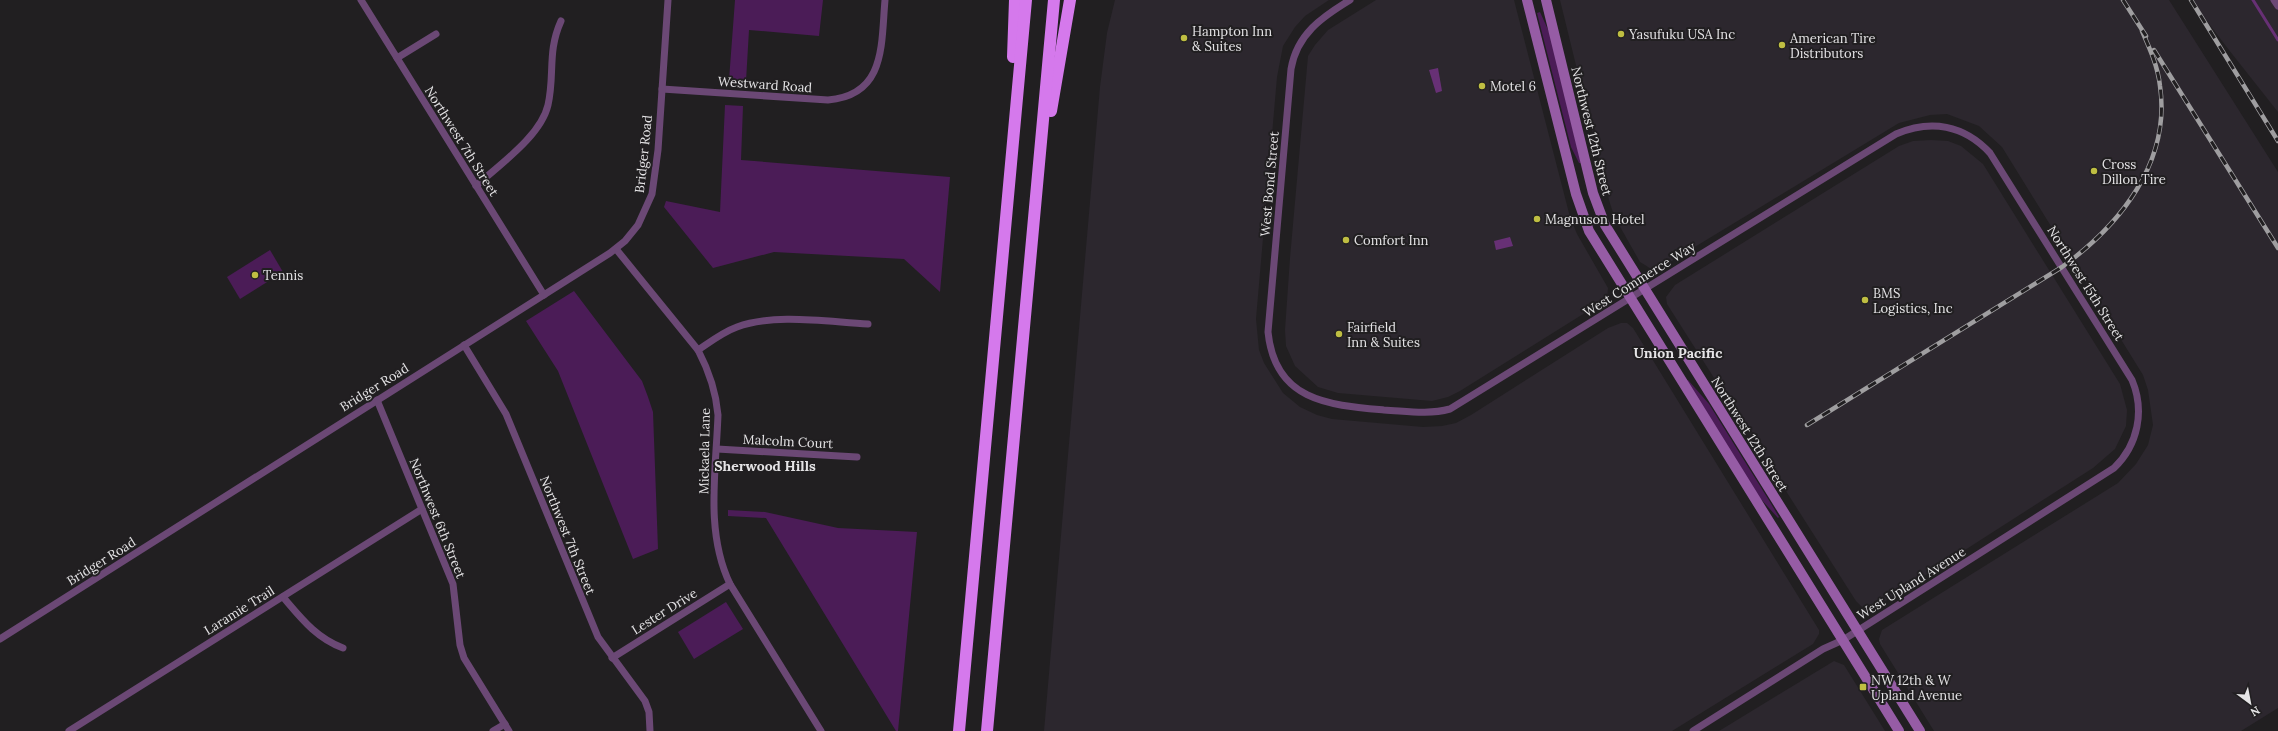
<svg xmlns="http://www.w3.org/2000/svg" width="2278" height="731" font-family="Lora,serif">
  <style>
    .built { fill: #2c272e }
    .green { fill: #4b1c57 }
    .water { fill: #673075 }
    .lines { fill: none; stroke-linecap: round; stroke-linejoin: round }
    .stream { stroke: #673075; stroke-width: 3 }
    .minor { stroke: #6b4875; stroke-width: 7 }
    .secondary { stroke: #965ca5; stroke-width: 10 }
    .motorway { stroke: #d579ec; stroke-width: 12 }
    .rail-casing { stroke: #9f9ea0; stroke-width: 4.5 }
    .rail { stroke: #211f21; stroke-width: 3; stroke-dasharray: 9; stroke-linecap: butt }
    .poi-dot { fill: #bfbe42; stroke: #211f21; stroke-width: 1.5 }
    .labels { text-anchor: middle; stroke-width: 4; stroke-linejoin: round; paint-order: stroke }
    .poi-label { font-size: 13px; fill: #e5e4e6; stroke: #211f21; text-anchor: start }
    .street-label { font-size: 13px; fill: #e5e4e6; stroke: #211f21 }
    .neighbourhood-label { font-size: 14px; font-weight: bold; fill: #e5e4e6; stroke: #211f21 }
  </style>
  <rect width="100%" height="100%" fill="#211f21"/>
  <g class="built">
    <polygon points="1115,0 1329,0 1305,16 1295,27 1283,46 1277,77 1256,319 1259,350 1264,363 1283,393 1300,407 1317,415 1332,419 1423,427 1442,426 1456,423 1471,415 1608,328 1621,323 1627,323 1633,328 1819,630 1819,634 1813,644 1672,731 1044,731 1100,87 1107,33"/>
    <polygon points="1376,0 1514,0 1570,217 1577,234 1608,288 1607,299 1604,301 1460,391 1448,397 1432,401 1338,393 1318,387 1295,366 1286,346 1285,330 1290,258 1308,56 1315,45 1328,30"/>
    <polygon points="1560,0 2169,0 2278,172 2278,708 2241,731 1934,731 1880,644 1879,639 1882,630 2118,483 2136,464 2148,445 2153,425 2148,390 2143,375 2002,147 1979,126 1947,114 1930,115 1899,123 1665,265 1657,269 1651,269 1645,265 1640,262 1623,232 1614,216 1609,200"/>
    <polygon points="2191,0 2278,0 2278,112 2229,50"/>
    <polygon points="1931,140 1948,141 1961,146 1983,164 2120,384 2127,410 2126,426 2115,449 2093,468 1879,605 1863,608 1856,601 1667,304 1666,297 1675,285 1899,146 1913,141"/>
    <polygon points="1834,661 1844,665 1885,731 1719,731"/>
  </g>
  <g class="green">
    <polygon points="735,0 823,0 819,36 749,30 746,81 729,80"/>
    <polygon points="1540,12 1550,34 1581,163 1579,163 1571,147 1537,13"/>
    <polygon points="725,105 743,106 741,160 950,177 940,292 904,259 774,252 713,268 664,207 666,201 720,212"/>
    <polygon points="270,250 283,272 240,299 227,277"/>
    <polygon points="574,291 642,381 648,397 653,412 658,549 633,559 558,371 526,321"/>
    <polygon points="1688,380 1709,404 1770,502 1779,517 1778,518 1759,497 1686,381"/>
    <polygon points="728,510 765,512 838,528 917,532 898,731 896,731 766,518 728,516"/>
    <polygon points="726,602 743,629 694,659 678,632"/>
  </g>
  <g class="water">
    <polygon points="1438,68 1442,91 1436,93 1429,70"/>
    <polygon points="1510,237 1513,246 1496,250 1494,241"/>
  </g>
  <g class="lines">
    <polyline class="stream" points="2253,0 2278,40"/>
    <g class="minor">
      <polyline points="361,0 544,295"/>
      <path d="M 1350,0 C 1322,17 1297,34 1291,69 L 1268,332 C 1275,401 1328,405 1384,410 C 1406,411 1428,415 1450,409 L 1896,134 C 1931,119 1964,125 1990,153 L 2132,380 C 2145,411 2138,445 2114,468 L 1843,640 L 1823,649 L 1693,731"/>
      <polyline points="2274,0 2278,6"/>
      <polyline points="397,58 436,34"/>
      <path d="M 662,89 L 828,100 C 886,95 881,45 885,0"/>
      <path d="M 476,186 C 499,165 541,136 548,105 C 555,74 547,52 561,21"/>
      <path d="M 616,249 L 698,350 C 709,371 716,391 718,415 C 716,471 705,532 730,584 L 821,731"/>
      <polyline points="464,345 506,414 598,637 645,701 649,712 650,731"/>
      <path d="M 698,350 C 710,342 723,332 737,327 C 775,313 828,322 868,324"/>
      <polyline points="377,400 453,584 460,645 464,658 509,731"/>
      <polyline points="717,449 857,457"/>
      <path d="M 283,597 C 301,618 316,638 343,648"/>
      <polyline points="0,639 610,253 625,241 638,225 652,194 658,150 668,0"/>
      <polyline points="612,658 730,584"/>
      <polyline points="69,731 422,509"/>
      <polyline points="493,731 505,724"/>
    </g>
    <g class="secondary">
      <polyline points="1527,0 1576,194 1589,231 1899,731"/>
      <polyline points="1546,0 1593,193 1605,225 1920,731"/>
    </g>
    <g class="motorway">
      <polyline points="1013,57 1015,0"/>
      <polyline points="1051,111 1070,0"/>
      <polyline points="959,731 1026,0"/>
      <polyline points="987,731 1054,0"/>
    </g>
    <g class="rail-casing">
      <g id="rail">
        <polyline points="2123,0 2146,36"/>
        <polyline points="2191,0 2278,141"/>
        <polyline points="2154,50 2278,248"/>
        <path d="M 1807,425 L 2062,267 C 2120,225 2171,162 2160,86 C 2158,67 2150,49 2142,31"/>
      </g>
    </g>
    <use href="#rail" class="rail"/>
  </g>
  <g class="poi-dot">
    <circle cx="1621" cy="34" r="4"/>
    <circle cx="1184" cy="38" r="4"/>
    <circle cx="1782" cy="45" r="4"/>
    <circle cx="1482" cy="86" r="4"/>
    <circle cx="2094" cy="171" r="4"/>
    <circle cx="1537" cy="219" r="4"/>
    <circle cx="1346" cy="240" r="4"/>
    <circle cx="255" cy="275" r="4"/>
    <circle cx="1865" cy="300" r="4"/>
    <circle cx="1339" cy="334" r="4"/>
    <rect x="1859" y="683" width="8" height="8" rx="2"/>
  </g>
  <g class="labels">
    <g class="poi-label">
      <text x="1192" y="36">Hampton Inn<tspan x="1192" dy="15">&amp; Suites</tspan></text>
      <text x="1629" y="39">Yasufuku USA Inc</text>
      <text x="1790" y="43">American Tire<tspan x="1790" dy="15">Distributors</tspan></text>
      <text x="1490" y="91">Motel 6</text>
      <text x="2102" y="169">Cross<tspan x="2102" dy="15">Dillon Tire</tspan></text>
      <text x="1545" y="224">Magnuson Hotel</text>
      <text x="1354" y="245">Comfort Inn</text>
      <text x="263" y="280">Tennis</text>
      <text x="1873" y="298">BMS<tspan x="1873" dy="15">Logistics, Inc</tspan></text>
      <text x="1347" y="332">Fairfield<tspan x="1347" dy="15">Inn &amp; Suites</tspan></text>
      <text x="1871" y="685">NW 12th &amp; W<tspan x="1871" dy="15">Upland Avenue</tspan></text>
    </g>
    <g class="street-label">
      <text transform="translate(765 84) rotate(4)" y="5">Westward Road</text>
      <text transform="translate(1592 131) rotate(76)" y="5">Northwest 12th Street</text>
      <text transform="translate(462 141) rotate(58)" y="5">Northwest 7th Street</text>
      <text transform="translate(643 154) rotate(-84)" y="5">Bridger Road</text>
      <text transform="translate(1269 184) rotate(-85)" y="5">West Bond Street</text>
      <text transform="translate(1639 279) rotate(-32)" y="5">West Commerce Way</text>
      <text transform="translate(2086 283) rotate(58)" y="5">Northwest 15th Street</text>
      <text transform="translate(374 387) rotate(-32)" y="5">Bridger Road</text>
      <text transform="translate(1750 434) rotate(58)" y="5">Northwest 12th Street</text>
      <text transform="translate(788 441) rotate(3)" y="5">Malcolm Court</text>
      <text transform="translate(704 451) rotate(-89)" y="5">Mickaela Lane</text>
      <text transform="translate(438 518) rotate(68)" y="5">Northwest 6th Street</text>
      <text transform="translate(568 535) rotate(68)" y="5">Northwest 7th Street</text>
      <text transform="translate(101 561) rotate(-32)" y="5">Bridger Road</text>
      <text transform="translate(1911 583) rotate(-32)" y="5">West Upland Avenue</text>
      <text transform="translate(239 610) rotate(-32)" y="5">Laramie Trail</text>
      <text transform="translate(664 611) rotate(-32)" y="5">Lester Drive</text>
    </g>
    <g class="neighbourhood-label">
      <text x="1678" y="358">Union Pacific</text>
      <text x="765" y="471">Sherwood Hills</text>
    </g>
  </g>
  <g transform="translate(2250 703) rotate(148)" stroke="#211f21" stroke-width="3" paint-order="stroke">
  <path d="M0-3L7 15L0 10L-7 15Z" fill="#e5e4e6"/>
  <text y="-6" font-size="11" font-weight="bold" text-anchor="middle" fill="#e5e4e6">N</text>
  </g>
</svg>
